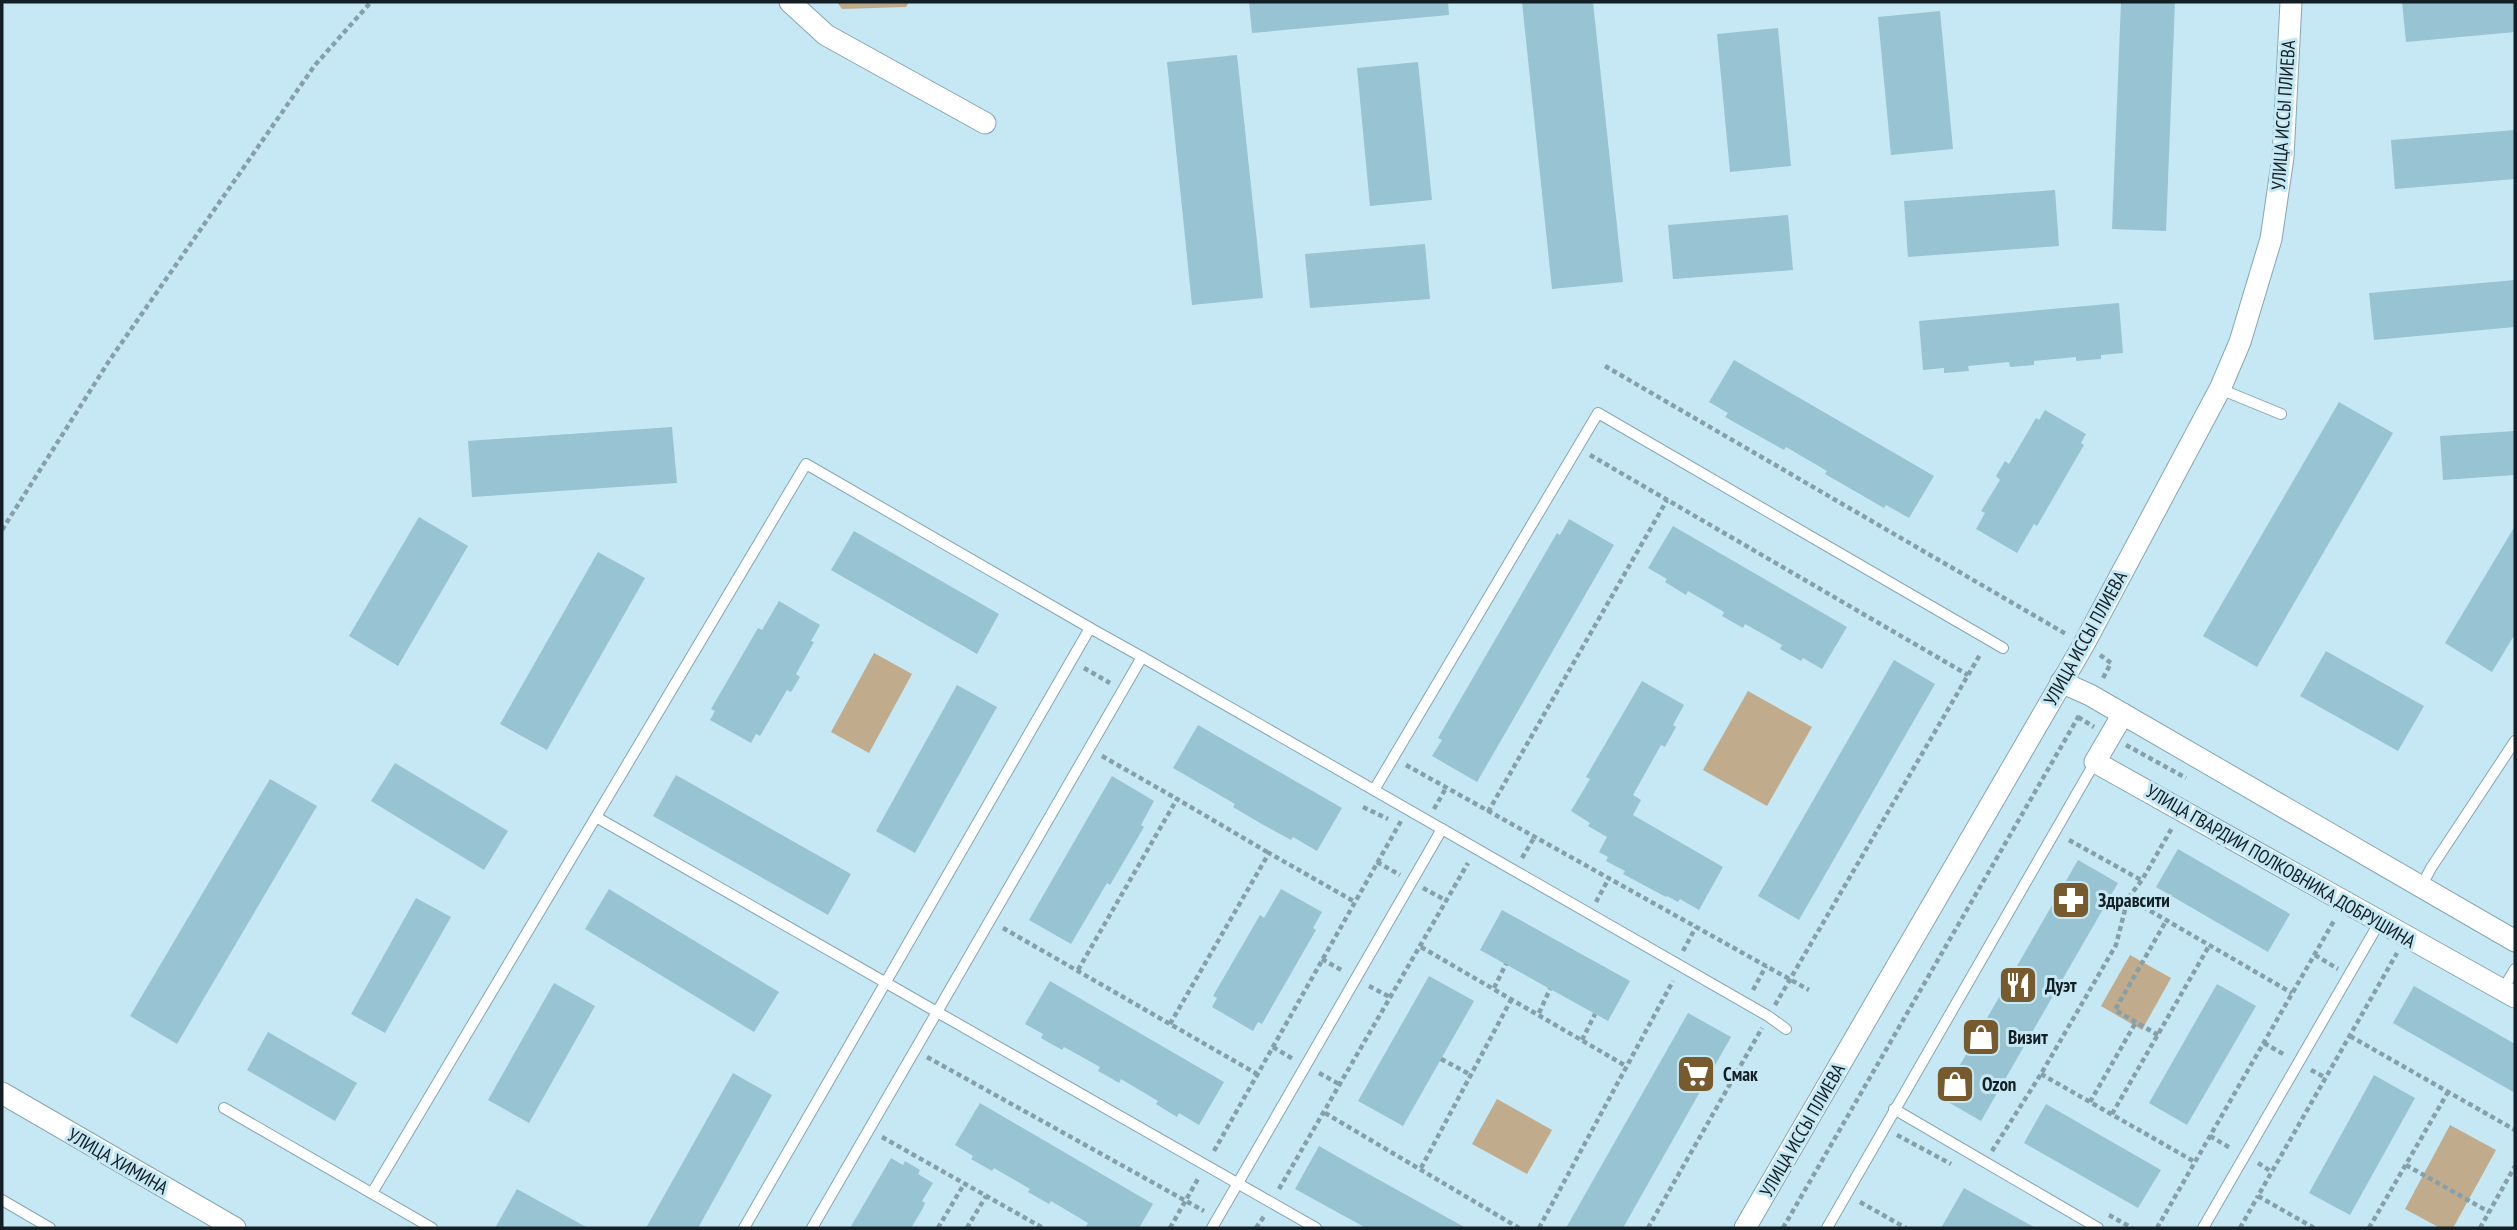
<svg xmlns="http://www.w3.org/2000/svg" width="2517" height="1230" font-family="'PT Sans Narrow',sans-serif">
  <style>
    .green { fill: #c0ab8c }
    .building { fill: #98c3d2 }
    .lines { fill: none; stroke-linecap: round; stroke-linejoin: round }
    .lane-casing { stroke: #86a6b1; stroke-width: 12 }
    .street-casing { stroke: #86a6b1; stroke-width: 23 }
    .path { stroke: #86a0aa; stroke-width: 4.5; stroke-dasharray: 5 3.5; stroke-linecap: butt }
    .lane { stroke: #fff; stroke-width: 10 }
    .street { stroke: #fff; stroke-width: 21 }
    .labels { text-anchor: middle; stroke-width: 6; stroke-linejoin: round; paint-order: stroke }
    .street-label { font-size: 19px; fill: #131f24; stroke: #c6e8f4 }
    .poi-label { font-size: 19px; font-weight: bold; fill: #131f24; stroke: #c6e8f4; text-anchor: start }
  </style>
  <rect width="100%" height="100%" fill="#c6e8f4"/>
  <g class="green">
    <polygon points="837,2 909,2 906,7 842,9"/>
    <polygon points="874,653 912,674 869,753 831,732"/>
    <polygon points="1748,691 1812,727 1767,806 1703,770"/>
    <polygon points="2130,955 2171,978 2142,1030 2101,1006"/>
    <polygon points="1497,1099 1552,1130 1527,1174 1472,1144"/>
    <polygon points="2450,1125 2496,1150 2453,1228 2440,1228 2405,1209"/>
  </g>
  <g class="building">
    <polygon points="1249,2 1448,2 1449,15 1252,33"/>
    <polygon points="1522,2 1593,2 1623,282 1552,289"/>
    <polygon points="2121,2 2175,2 2166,231 2112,229"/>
    <polygon points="2402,2 2515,2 2515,32 2406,42"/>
    <polygon points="1940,11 1953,149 1891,155 1878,17"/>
    <polygon points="1778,28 1791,166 1730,172 1717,34"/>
    <polygon points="1237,55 1263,298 1192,305 1167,62"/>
    <polygon points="1418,62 1432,200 1370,206 1357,68"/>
    <polygon points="2515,130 2515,179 2395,189 2391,140"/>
    <polygon points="2055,190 2059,246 1908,257 1904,201"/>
    <polygon points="1788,215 1793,270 1673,279 1668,225"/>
    <polygon points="1425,244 1430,299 1310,308 1305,254"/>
    <polygon points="2515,280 2515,327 2374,340 2369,293"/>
    <polygon points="2119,303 2123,353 2101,355 2101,359 2076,361 2076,357 2034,361 2034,365 2010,367 2009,362 1968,366 1969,371 1944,373 1944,368 1923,370 1919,321"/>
    <polygon points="1734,360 1934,476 1909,518 1886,505 1884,508 1825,474 1827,471 1786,447 1784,450 1725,417 1728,413 1709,402"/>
    <polygon points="2339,402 2393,433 2257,667 2203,636"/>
    <polygon points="2045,410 2086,434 2081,443 2084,445 2037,526 2034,524 2017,553 1976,529 1985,513 1981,511 2000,480 1996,476 2005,461 2009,464 2036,418 2039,420"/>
    <polygon points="672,427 677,483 472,497 468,441"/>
    <polygon points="2515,431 2515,475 2443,480 2440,436"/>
    <polygon points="419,517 468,546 398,666 349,636"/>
    <polygon points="1569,519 1614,545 1477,782 1432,756 1442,740 1438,738 1557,533 1560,535"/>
    <polygon points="1673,526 1847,627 1822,669 1803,658 1801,661 1780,649 1782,645 1745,624 1743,628 1722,616 1724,612 1688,591 1686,595 1665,582 1667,579 1648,568"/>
    <polygon points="2515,526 2515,634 2492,672 2445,643"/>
    <polygon points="854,531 999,614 977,654 831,570"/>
    <polygon points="598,552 645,578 547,750 500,724"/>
    <polygon points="779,601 820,625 811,641 814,642 796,674 800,677 791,692 787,690 760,736 756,734 751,743 710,720 715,711 711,709 758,628 762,630"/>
    <polygon points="2326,651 2424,706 2398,751 2300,696"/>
    <polygon points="1894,660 1935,684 1799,920 1758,896"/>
    <polygon points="1642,681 1684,705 1673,725 1676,727 1665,747 1661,745 1633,795 1641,800 1633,815 1723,867 1699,910 1680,899 1678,902 1667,896 1666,897 1623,874 1625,871 1606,861 1608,857 1599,852 1607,837 1588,826 1590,823 1571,811 1590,779 1586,777"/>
    <polygon points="957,685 997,707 915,853 876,831"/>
    <polygon points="1198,725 1342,808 1317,851 1293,837 1291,840 1260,823 1233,807 1235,804 1173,768"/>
    <polygon points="395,763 508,831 484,870 371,801"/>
    <polygon points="676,775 851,874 828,915 653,816"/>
    <polygon points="1112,776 1154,801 1141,825 1144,827 1110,885 1107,883 1071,944 1029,920"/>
    <polygon points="270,779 317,806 177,1044 130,1016"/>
    <polygon points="2178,849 2290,914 2268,952 2156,887"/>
    <polygon points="2078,860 2118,883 1981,1121 1941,1098"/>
    <polygon points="609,889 779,992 754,1032 585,929"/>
    <polygon points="1281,889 1322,912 1313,928 1316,930 1262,1024 1258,1022 1253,1031 1212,1007 1217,998 1213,996 1260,915 1264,918"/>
    <polygon points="416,898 451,917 385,1033 351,1014"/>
    <polygon points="1502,910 1630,981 1608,1021 1480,950"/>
    <polygon points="1429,976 1474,1001 1403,1126 1358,1101"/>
    <polygon points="1050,981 1224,1082 1199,1125 1179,1113 1177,1117 1167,1111 1156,1104 1158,1101 1121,1079 1119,1083 1109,1077 1098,1071 1100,1067 1064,1047 1062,1050 1041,1038 1043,1034 1025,1024"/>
    <polygon points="554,983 595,1006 529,1123 488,1100"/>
    <polygon points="2217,984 2256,1006 2187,1125 2149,1103"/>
    <polygon points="2414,986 2515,1044 2515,1093 2393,1023"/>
    <polygon points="1688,1013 1731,1037 1623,1228 1566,1228"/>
    <polygon points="268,1032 357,1083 335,1121 247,1070"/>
    <polygon points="733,1073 772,1095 698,1228 646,1228"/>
    <polygon points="2374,1075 2415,1098 2350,1215 2309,1193"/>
    <polygon points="980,1103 1153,1204 1139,1228 1085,1228 1088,1223 1051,1201 1049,1204 1028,1192 1030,1189 994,1168 992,1171 971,1159 973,1156 955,1145"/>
    <polygon points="2046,1104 2161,1170 2138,1208 2024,1143"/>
    <polygon points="1319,1146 1354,1166 1466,1228 1366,1228 1295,1189"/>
    <polygon points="891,1158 903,1165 905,1161 920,1170 918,1174 933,1183 922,1201 925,1203 923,1208 911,1228 850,1228"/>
    <polygon points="1964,1188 1996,1206 2036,1228 1941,1228"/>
    <polygon points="517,1189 588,1228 495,1228"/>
  </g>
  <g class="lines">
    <g class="lane-casing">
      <g id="lane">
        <polyline points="2220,389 2281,414"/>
        <polyline points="1142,657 1768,1016 1786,1029"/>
        <polyline points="1374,790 1598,413 2003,648"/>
        <polyline points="596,817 937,1012 1142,657 1090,628 744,1228"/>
        <polyline points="2421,887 2431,868 2515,741"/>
        <polyline points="2503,989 2515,969"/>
        <polyline points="224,1108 432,1228"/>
        <polyline points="1894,1109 2098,1228"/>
        <polyline points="372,1193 806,464 1090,628"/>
        <polyline points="2,1200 50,1228"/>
        <polyline points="812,1228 937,1012 1316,1228"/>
        <polyline points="1212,1228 1442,829"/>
        <polyline points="1827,1228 2095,762"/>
        <polyline points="2203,1228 2379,923"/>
      </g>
    </g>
    <g class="street-casing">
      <g id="street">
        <polyline points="790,2 826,35 985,123"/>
        <polyline points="2061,682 2090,695 2515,941"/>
        <polyline points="2123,714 2095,762 2515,997"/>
        <polyline points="2,1093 235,1228"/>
        <polyline points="1745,1228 2084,644 2220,389 2240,342 2271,239 2283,157 2291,2"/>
      </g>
    </g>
    <g class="path">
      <polyline points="1605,366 2066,634"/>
      <polyline points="1590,455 1968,675"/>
      <polyline points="2,530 109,361 315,65 371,2"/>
      <polyline points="2100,655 2111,663 2102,680"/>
      <polyline points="1084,668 1110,683"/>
      <polyline points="2078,717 2094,727"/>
      <polyline points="2126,745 2186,778"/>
      <polyline points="1102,756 1177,799"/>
      <polyline points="1406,765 1809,990"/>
      <polyline points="1363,807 1388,819"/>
      <polyline points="1434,809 1446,788"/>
      <polyline points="1488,812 1667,500"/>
      <polyline points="2069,840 2141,880"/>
      <polyline points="1522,858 1534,838"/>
      <polyline points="1377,862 1400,875"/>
      <polyline points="1423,888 1447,901"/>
      <polyline points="2128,898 2142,880 2172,828"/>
      <polyline points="1596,902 1609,878"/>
      <polyline points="1003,928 1257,1074"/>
      <polyline points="1421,947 1626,1066"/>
      <polyline points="1683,951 1696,927"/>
      <polyline points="2315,955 2338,969"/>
      <polyline points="1322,959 1343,971"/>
      <polyline points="1078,970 1177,799 1269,853"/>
      <polyline points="1369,986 1390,997"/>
      <polyline points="1494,988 1506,964"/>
      <polyline points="1753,990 1766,966"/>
      <polyline points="1775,1005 1981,653"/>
      <polyline points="1539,1013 1550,989"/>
      <polyline points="1170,1024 1269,853 1355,902"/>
      <polyline points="2158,1035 2115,1010 2166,921"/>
      <polyline points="2350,1036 2515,1130"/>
      <polyline points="1582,1040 1595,1014"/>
      <polyline points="2264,1043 2285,1055"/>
      <polyline points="1273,1047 1293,1059"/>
      <polyline points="927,1057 1204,1211"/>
      <polyline points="1441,1059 1471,1075"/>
      <polyline points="2311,1070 2326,1078"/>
      <polyline points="1319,1073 1339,1084"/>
      <polyline points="2041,1074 2195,1162"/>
      <polyline points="2090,1102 2136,1022"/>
      <polyline points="1325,1113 1519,1228"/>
      <polyline points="2112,1114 2209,946"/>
      <polyline points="1897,1135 1951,1164"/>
      <polyline points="2210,1136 2232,1149"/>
      <polyline points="882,1137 1043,1228"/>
      <polyline points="1214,1151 1401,821"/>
      <polyline points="1992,1151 2041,1074 2116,945 2128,898 2292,993"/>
      <polyline points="2258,1163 2272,1172"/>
      <polyline points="2406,1165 2489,1212"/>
      <polyline points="1421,1168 1512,998"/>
      <polyline points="1279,1189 1468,863"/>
      <polyline points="1860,1202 1906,1228"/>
      <polyline points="2109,1215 2132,1228"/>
      <polyline points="938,1228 964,1184"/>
      <polyline points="967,1228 986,1196"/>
      <polyline points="1170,1228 1199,1177"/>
      <polyline points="1256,1228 1265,1215"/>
      <polyline points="1539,1228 1673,981"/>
      <polyline points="1648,1228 1762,1028"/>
      <polyline points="1783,1228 2080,714"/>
      <polyline points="2157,1228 2335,919"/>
      <polyline points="2240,1228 2258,1196"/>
      <polyline points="2314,1228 2258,1196 2397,953"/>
      <polyline points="2369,1228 2448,1092"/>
      <polyline points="2480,1228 2515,1166"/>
    </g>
    <use href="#lane" class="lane"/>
    <use href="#street" class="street"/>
  </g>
  <defs>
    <g id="pharmacy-square" transform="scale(2.0125)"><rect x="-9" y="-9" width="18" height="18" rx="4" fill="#775b2e" stroke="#c6e8f4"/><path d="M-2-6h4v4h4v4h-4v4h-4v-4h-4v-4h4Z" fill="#fff"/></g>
    <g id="restaurant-square" transform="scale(2.0125)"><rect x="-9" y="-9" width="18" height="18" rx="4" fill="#775b2e" stroke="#c6e8f4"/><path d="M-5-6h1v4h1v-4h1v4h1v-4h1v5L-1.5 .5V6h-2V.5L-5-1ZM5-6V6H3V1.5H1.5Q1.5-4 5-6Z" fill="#fff"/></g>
    <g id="shop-square" transform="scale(2.0125)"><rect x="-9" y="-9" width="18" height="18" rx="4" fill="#775b2e" stroke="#c6e8f4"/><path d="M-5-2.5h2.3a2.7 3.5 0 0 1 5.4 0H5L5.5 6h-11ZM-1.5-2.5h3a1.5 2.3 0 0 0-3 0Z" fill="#fff"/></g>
    <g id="supermarket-square" transform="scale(2.0125)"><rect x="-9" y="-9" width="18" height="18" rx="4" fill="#775b2e" stroke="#c6e8f4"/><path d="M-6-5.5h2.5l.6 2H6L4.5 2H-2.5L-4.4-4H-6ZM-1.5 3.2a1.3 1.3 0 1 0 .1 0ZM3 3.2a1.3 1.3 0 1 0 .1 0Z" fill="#fff"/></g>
  </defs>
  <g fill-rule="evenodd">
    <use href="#pharmacy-square" x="2071" y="900"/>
    <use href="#restaurant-square" x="2018" y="985"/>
    <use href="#shop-square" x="1981" y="1037"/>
    <use href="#supermarket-square" x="1696" y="1074"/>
    <use href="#shop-square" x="1955" y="1084"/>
  </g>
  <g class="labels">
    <g class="street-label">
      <text transform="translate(2283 115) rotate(-86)" y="7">УЛИЦА ИССЫ ПЛИЕВА</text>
      <text transform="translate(2085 638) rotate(-61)" y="7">УЛИЦА ИССЫ ПЛИЕВА</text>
      <text transform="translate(2281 866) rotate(30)" y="7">УЛИЦА ГВАРДИИ ПОЛКОВНИКА ДОБРУШИНА</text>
      <text transform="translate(1802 1130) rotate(-60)" y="7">УЛИЦА ИССЫ ПЛИЕВА</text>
      <text transform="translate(118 1161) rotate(30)" y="7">УЛИЦА ХИМИНА</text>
    </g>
    <g class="poi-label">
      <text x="2098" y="907">Здравсити</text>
      <text x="2045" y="992">Дуэт</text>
      <text x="2008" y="1044">Визит</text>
      <text x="1723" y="1081">Смак</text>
      <text x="1982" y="1091">Ozon</text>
    </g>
  </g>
  <rect width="2517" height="1230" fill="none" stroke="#131f24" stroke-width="7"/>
</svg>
